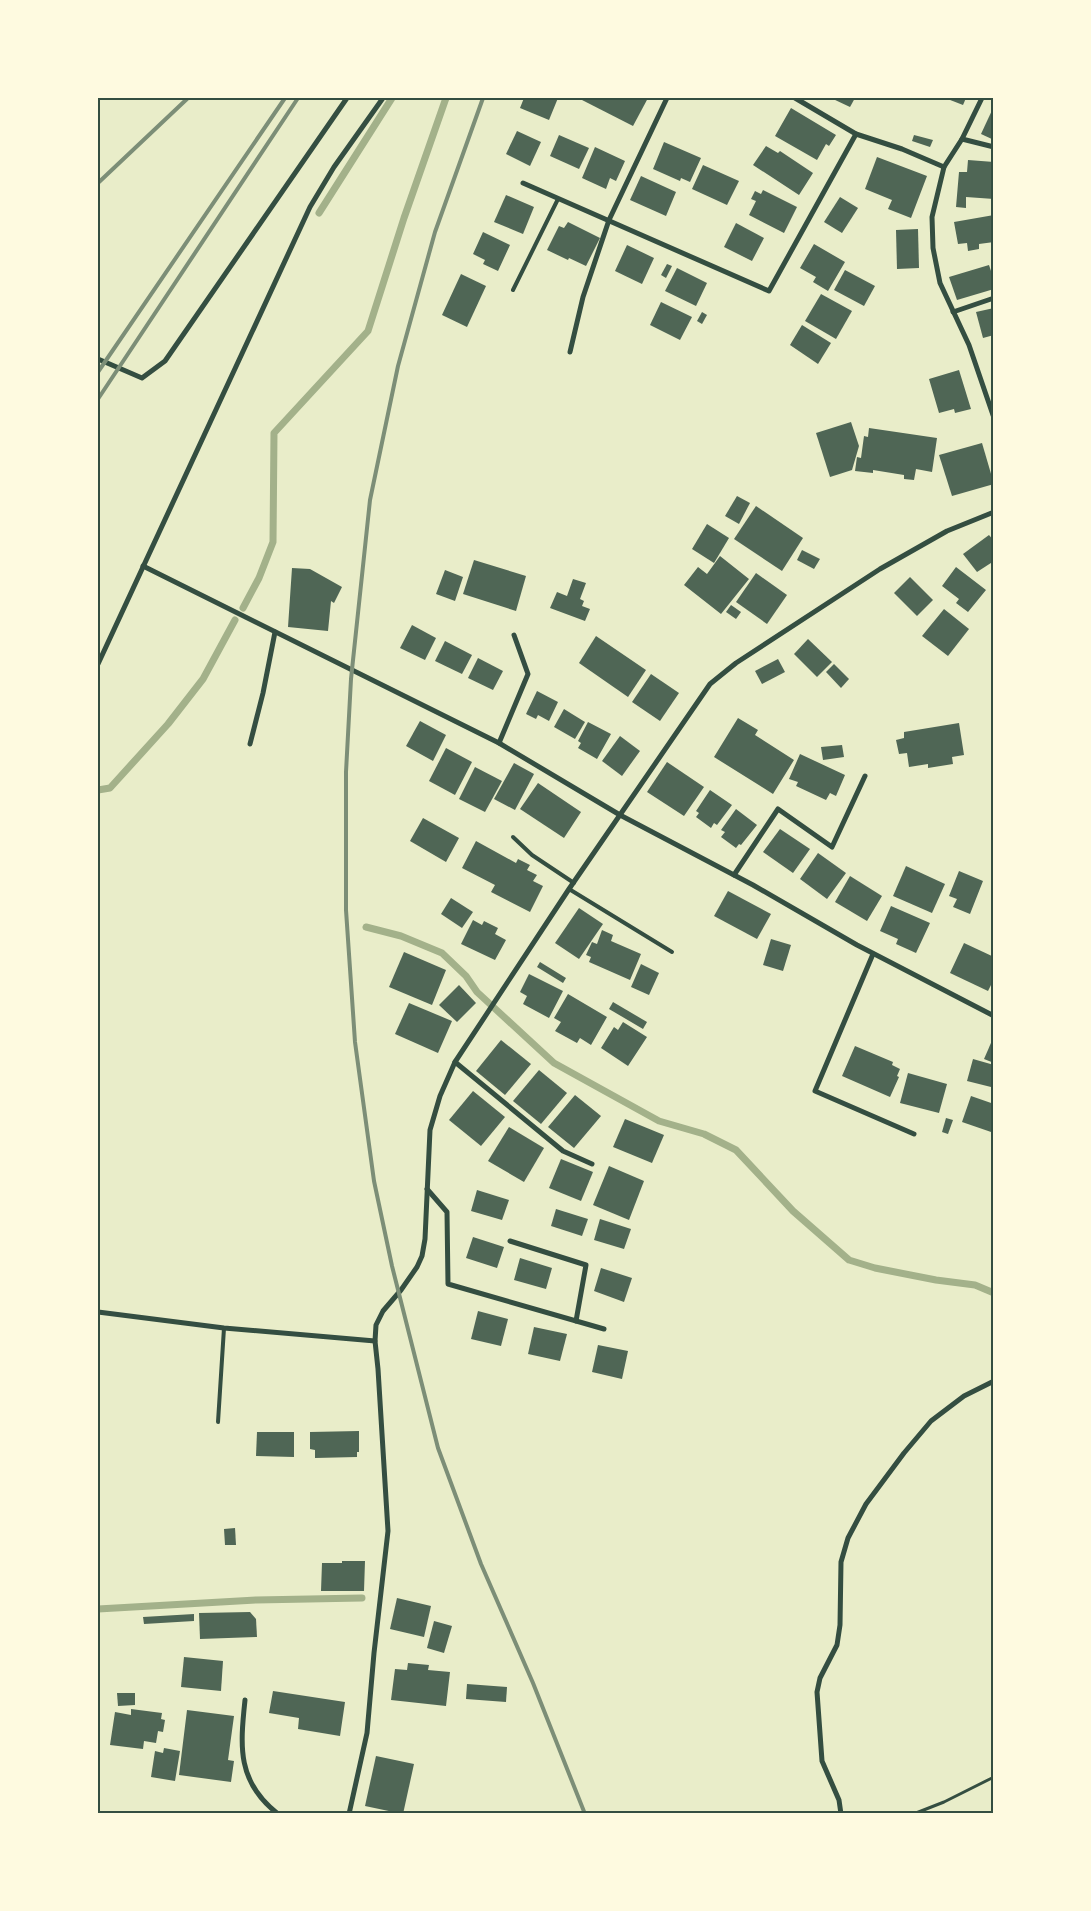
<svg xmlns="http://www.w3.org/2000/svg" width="1091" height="1911" font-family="'Open Sans',sans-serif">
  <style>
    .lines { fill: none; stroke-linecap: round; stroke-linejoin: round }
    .stream { stroke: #a3b18a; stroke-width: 7 }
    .building { fill: #4f6655 }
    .path { stroke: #344e41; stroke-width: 3 }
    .service { stroke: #344e41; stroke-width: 4 }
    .minor { stroke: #344e41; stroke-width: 5 }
    .rail { stroke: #7c8e77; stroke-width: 4 }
    .neatline { fill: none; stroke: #344e41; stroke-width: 2 }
  </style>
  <rect width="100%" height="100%" fill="#e9edc9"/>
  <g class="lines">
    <g class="stream">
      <polyline points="319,213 392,98"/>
      <polyline points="243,608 259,578 273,542 274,433 368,331 404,218 446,98"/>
      <polyline points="98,790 110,788 168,724 203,679 235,620"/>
      <polyline points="366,927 401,936 442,953 466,976 477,992 554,1063 659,1121 704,1134 736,1150 793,1211 849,1260 875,1268 936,1280 975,1285 994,1293"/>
      <polyline points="98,1609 256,1600 362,1598"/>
    </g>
  </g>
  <g class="building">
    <polygon points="524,98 558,98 549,120 520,108"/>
    <polygon points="583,98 648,98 633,126 582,100"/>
    <polygon points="833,98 855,98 850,107 833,99"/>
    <polygon points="945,98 966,98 963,105"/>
    <polygon points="994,106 994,140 981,134"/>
    <polygon points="791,108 836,135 829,146 826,144 817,160 775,136"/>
    <polygon points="517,131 541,142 530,166 506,154"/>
    <polygon points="559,135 589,148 579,169 550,156"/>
    <polygon points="914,135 933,140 930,147 912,141"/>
    <polygon points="664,142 701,158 690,182 681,178 680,181 653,169"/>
    <polygon points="766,146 778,153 780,151 813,173 799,195 753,165"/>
    <polygon points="595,147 625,161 616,181 610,178 606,189 582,178"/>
    <polygon points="877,157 927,176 911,218 888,209 892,200 865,189"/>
    <polygon points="968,160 994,162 994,199 966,197 966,208 956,207 959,172 967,172"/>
    <polygon points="703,165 739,181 727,205 692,189"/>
    <polygon points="641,176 676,192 666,216 630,200"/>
    <polygon points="763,190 797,207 784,233 749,215 756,201 751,199 755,191 761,194"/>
    <polygon points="506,195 534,207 523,234 494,222"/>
    <polygon points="840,197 858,208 842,233 824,222"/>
    <polygon points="994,215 994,242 979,244 979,249 968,251 967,243 958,244 954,222"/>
    <polygon points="568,222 600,238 586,266 569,258 568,260 547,250 559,226 564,228"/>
    <polygon points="736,223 764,238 752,261 724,247"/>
    <polygon points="918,229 919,268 897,269 896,230"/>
    <polygon points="483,232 510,245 498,271 483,264 485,260 473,254"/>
    <polygon points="814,244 845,262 828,291 813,282 816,277 800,268"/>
    <polygon points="627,245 654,258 642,284 615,271"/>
    <polygon points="667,264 672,266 666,278 661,275"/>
    <polygon points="989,265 994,280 994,289 957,300 949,277"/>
    <polygon points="677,268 707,283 696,306 665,291"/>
    <polygon points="845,270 875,286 864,306 834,290"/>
    <polygon points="461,274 486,286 467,327 442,315"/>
    <polygon points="821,294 852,311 836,339 805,321"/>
    <polygon points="661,302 692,317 680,340 650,325"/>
    <polygon points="994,308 994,335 983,338 976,312"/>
    <polygon points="702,312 707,315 702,324 697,321"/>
    <polygon points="802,325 831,343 818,364 790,345"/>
    <polygon points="959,370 971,409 955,413 954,409 939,413 929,379"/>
    <polygon points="851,422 859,446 852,470 830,477 816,433"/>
    <polygon points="869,428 937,438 932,472 916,469 914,480 904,479 904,475 873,470 873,473 855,471 857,457 861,458 864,436 868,437"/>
    <polygon points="982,443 994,484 952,496 939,455"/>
    <polygon points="737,496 750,503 739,524 725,516"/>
    <polygon points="756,506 803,538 782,571 734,539"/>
    <polygon points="707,524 729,538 714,563 692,549"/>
    <polygon points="989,535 994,541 994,561 977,572 963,554"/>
    <polygon points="802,550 820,559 814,569 797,560"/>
    <polygon points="720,556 749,579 721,614 684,585 698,567 707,574"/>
    <polygon points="474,560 526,576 516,611 463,594"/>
    <polygon points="956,567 986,590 968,612 956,603 959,599 942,586"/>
    <polygon points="292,568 310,569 342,587 334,603 331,601 328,631 288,627"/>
    <polygon points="445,570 463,577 455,601 436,594"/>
    <polygon points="756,573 787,595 767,624 736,602"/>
    <polygon points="910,577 933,600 917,616 894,593"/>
    <polygon points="573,579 586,583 580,599 584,601 582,606 590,609 585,621 550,608 557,592 567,596"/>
    <polygon points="731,605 741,612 736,619 726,612"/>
    <polygon points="944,609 969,629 948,656 922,636"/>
    <polygon points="412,625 436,638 425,660 400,648"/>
    <polygon points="596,636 646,670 628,697 579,663"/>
    <polygon points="808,639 832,662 817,677 794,654"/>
    <polygon points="445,641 472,655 462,674 435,661"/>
    <polygon points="478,658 503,671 493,690 468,678"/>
    <polygon points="778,659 785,672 762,684 755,671"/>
    <polygon points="834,664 849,679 841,688 826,672"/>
    <polygon points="651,674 679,693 660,721 632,702"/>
    <polygon points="537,691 558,702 549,721 538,715 536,719 526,714"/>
    <polygon points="564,709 585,722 575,739 554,727"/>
    <polygon points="738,718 758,730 755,735 794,760 773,794 714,757"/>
    <polygon points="420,721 446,735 433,761 406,746"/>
    <polygon points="588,722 611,734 597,759 578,748 581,743 578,741"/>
    <polygon points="959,723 964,755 952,757 953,764 928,768 928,764 909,767 907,753 899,754 896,740 904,738 904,732"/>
    <polygon points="620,736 640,751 622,776 602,761"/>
    <polygon points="842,745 844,757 823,760 821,747"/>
    <polygon points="446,748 472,762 455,795 429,781"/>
    <polygon points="800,754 845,775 836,796 830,793 826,800 796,786 798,782 789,779"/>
    <polygon points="667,762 704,787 684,816 647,792"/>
    <polygon points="514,763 534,774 515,810 494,799"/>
    <polygon points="475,767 502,781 485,812 459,799"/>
    <polygon points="538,783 581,812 564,838 520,809"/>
    <polygon points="710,790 732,805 717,825 714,823 711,828 696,817 699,813 696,811"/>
    <polygon points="736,809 757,825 741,845 739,844 736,848 721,837 725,832 721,830"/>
    <polygon points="423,818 459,838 446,862 410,841"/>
    <polygon points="780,829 810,849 793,873 763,852"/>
    <polygon points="476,841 516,863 518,859 530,865 527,870 537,875 533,881 543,886 530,912 491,892 495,885 462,868"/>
    <polygon points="818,853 846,873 827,899 800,879"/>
    <polygon points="906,866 945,884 932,913 893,896"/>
    <polygon points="959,871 983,881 970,914 953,907 957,899 949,896"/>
    <polygon points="850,876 882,896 867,921 835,902"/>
    <polygon points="728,891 771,914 757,939 714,916"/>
    <polygon points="451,898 473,912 462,928 441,914"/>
    <polygon points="891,906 930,923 916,953 896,944 898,939 880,931"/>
    <polygon points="579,908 603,924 579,959 555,943"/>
    <polygon points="473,920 482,925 484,921 498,928 495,934 506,940 495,960 461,944"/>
    <polygon points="602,930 613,935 611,941 641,954 630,980 589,962 591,957 586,955 592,942 597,944"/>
    <polygon points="771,939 791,945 783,971 763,965"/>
    <polygon points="964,943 994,957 994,979 988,991 950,973"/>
    <polygon points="404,952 446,970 432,1005 389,987"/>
    <polygon points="540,962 566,978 563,983 537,967"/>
    <polygon points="641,964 659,973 649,995 631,987"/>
    <polygon points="529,974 563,991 549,1018 523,1004 527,996 520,992"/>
    <polygon points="459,985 476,1003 457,1022 439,1005"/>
    <polygon points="568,994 607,1017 591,1045 580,1038 577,1043 555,1031 561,1022 554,1018"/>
    <polygon points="613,1002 647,1022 643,1029 609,1009"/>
    <polygon points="409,1003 452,1021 438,1053 395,1034"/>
    <polygon points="623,1022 647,1037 628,1066 601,1048 614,1027 618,1030"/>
    <polygon points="994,1036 994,1063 984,1059"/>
    <polygon points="501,1040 531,1064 505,1095 476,1071"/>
    <polygon points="855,1046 893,1062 892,1065 900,1069 897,1076 899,1077 890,1097 842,1076"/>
    <polygon points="973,1059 994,1065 994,1078 991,1087 967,1081"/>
    <polygon points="539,1070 567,1093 541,1124 513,1101"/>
    <polygon points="908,1073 947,1084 939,1113 900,1103"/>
    <polygon points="473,1091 505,1117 481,1146 449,1120"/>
    <polygon points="575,1095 601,1116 574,1148 548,1127"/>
    <polygon points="971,1096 994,1104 994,1133 962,1122"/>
    <polygon points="946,1118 953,1120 948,1134 942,1132"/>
    <polygon points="625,1119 664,1135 652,1163 613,1147"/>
    <polygon points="509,1127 544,1148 524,1182 488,1161"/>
    <polygon points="561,1159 593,1172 581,1201 549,1188"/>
    <polygon points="609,1166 644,1181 629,1220 593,1205"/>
    <polygon points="477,1190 509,1200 502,1220 471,1211"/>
    <polygon points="556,1209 588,1219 582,1236 551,1226"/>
    <polygon points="600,1219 631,1229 624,1249 594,1240"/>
    <polygon points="473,1237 504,1247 497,1268 466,1258"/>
    <polygon points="520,1258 552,1268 546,1289 514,1280"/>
    <polygon points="601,1268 632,1278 624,1302 594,1291"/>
    <polygon points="478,1311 508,1319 501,1346 471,1339"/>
    <polygon points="534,1327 567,1334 560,1361 528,1354"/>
    <polygon points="598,1345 628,1351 622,1379 592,1372"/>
    <polygon points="359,1431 359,1452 357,1452 357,1457 315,1458 315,1450 310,1449 310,1432"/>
    <polygon points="257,1432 294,1432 294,1457 256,1456"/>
    <polygon points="235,1528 236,1545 225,1545 224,1529"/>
    <polygon points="342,1561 365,1561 364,1591 321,1591 322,1563 342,1563"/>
    <polygon points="397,1598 431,1606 424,1637 390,1629"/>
    <polygon points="250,1612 256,1619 257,1637 200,1639 199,1613"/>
    <polygon points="194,1614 194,1621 144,1624 143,1617"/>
    <polygon points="434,1621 452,1626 444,1653 427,1648"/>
    <polygon points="184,1657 223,1661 221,1691 181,1687"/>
    <polygon points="408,1663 429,1665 428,1670 450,1672 446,1706 391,1700 395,1669 407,1670"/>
    <polygon points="467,1684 507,1687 506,1702 466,1699"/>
    <polygon points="273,1691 345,1702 340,1736 298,1729 299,1718 269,1713"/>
    <polygon points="117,1693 135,1693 135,1705 118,1706"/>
    <polygon points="131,1709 162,1713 161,1719 165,1720 163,1732 158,1731 156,1743 144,1741 143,1749 110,1745 115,1712 131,1715"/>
    <polygon points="187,1710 234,1716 228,1760 234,1761 231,1782 179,1775"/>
    <polygon points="164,1748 180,1751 175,1781 151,1777 155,1751 163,1753"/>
    <polygon points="376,1756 414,1764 403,1814 365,1806"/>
  </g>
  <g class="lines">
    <polyline class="path" points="855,1813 916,1813 944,1802 994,1777"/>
    <g class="service">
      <polyline points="513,290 558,199"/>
      <polyline points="513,837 532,855 574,883"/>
      <polyline points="569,889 672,952"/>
      <polyline points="218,1422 224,1328"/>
    </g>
    <g class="minor">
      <polyline points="795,98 856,134 902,149 944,167 932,217 933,248 940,283 969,345 994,418"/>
      <polyline points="962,139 994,147"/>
      <polyline points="944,167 962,139 982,98"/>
      <polyline points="523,183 769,291 856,134"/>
      <polyline points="953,312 994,298"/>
      <polyline points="570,352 583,297 609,220 667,98"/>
      <polyline points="98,359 142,378 165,361 347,98"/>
      <polyline points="143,566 499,743 620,815 753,885 857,945 994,1016"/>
      <polyline points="98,664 310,207 334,167 383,98"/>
      <polyline points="499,743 528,674 514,635"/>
      <polyline points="250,744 263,693 275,632"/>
      <polyline points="734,875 778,809 832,847 865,776"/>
      <polyline points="873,954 815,1091 914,1134"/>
      <polyline points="455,1062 563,1151 592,1164"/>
      <polyline points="427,1189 447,1212 448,1284 604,1329"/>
      <polyline points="510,1241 586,1265 576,1321"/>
      <polyline points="98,1312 224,1328 375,1341"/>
      <path d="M 245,1700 C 240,1747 237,1782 278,1814"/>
      <polyline points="349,1814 367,1733 374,1653 388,1531 378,1369 375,1341 376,1325 383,1311 401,1290 417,1267 422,1256 425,1239 430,1130 440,1096 455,1062 569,889 710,684 736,663 880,569 947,531 994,512"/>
      <polyline points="841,1814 839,1800 822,1761 817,1692 820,1678 837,1645 840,1625 841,1562 848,1538 866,1504 904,1453 931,1421 964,1396 994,1381"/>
    </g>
    <g class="rail">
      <polyline points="483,98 435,232 398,366 370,500 351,679 346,772 346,910 355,1042 374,1181 392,1266 438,1448 481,1564 533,1683 585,1814"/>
      <polyline points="98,183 188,98"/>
      <polyline points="98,372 285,98"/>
      <polyline points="98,399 298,98"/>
    </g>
  </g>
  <rect width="1091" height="1911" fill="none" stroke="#fefae0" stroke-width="198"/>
  <rect x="99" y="99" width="893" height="1713" class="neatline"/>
</svg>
